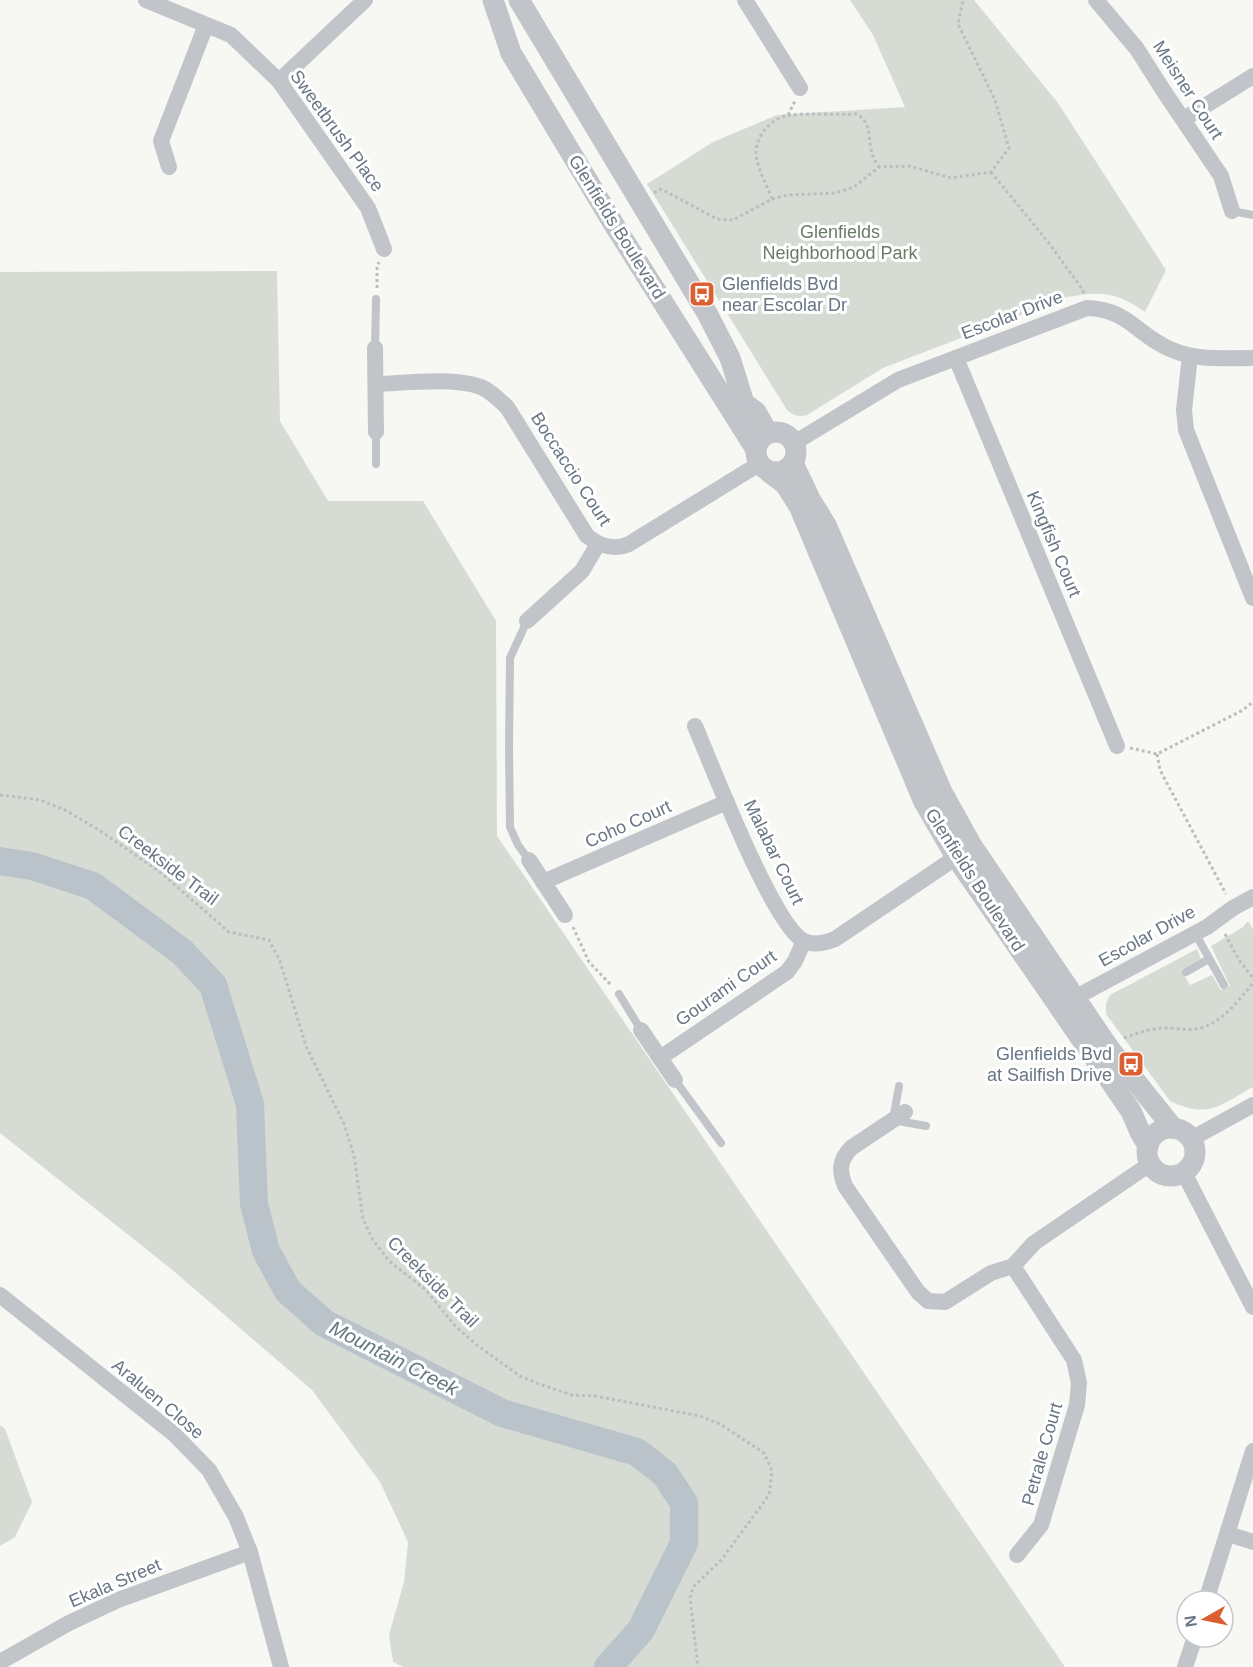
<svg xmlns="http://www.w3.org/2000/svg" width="1253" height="1667" font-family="Helvetica,sans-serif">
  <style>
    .green { fill: #d6dcd4 }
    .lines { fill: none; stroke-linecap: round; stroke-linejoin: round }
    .river { stroke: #bac3c9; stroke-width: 28 }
    .path { stroke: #bbbdc0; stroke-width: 3; stroke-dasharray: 3 3; stroke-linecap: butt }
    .service { stroke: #c1c4c8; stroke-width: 8 }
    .minor { stroke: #c1c4c8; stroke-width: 16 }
    .tertiary { stroke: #c1c4c8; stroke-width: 21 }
    .labels { text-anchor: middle; stroke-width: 6; stroke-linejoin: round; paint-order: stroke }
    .street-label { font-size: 18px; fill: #687684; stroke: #fff }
    .park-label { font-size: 18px; fill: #6a7b66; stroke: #fff }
    .poi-label { font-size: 18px; fill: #687684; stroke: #fff; text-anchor: start }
    .water-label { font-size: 20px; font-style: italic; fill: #63777f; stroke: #fff }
  </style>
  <rect width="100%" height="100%" fill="#f7f7f4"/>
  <g class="green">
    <path d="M 850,0 L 974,0 L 1058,103 L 1166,270 L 1145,312 C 1116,292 1102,291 1067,297 L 883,368 L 807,415 C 798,417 794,416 787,410 L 647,184 L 713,142 L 777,115 L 905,107 L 873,35 Z"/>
    <polygon points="277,271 280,421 328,501 423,501 496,621 497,836 1065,1667 404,1667 393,1662 389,1635 404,1582 408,1542 380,1482 312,1390 170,1268 0,1133 0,272"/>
    <path d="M 1248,921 L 1253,929 L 1253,1087 C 1219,1106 1208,1119 1170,1101 L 1106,1014 L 1106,1004 L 1110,995 L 1197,949 L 1201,959 L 1181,970 L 1190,985 L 1212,975 L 1221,990 L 1230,986 L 1211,946 L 1243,927 Z"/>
    <polygon points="0,1425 5,1429 32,1502 15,1537 0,1546"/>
  </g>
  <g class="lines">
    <polyline class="river" points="0,861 32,866 93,886 182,952 213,985 250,1104 254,1204 266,1251 288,1291 324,1323 502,1413 637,1452 665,1474 684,1503 684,1543 641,1630 608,1667"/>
    <g class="path">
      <polyline points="788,115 795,101"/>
      <polyline points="991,172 1048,242 1083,290 1084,295"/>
      <polyline points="654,193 661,189 717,219 733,220 772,199 788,195 835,193 854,187 879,167 910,166 951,178 991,172 1009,148 995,100 958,24 963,0"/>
      <path d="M 772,199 C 768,187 761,176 758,164 C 750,142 768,118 790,115 C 811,113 835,115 856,114 C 871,121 868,135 871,149 C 872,156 875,161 879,167"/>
      <polyline points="377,288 377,267 379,262"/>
      <polyline points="1130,748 1157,754 1243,710 1253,702"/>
      <polyline points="1157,754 1160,770 1226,894"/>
      <polyline points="0,795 40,800 65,810 99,830 160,872 229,932 269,940 280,961 306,1046 344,1124 354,1156 363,1219 373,1240 389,1261 426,1290 455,1326 477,1345 520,1376 539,1384 572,1395 595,1396 700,1416 720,1424 764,1453 772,1471 769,1495 722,1559 693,1587 690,1598 698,1667"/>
      <polyline points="573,927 589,962 611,985"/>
      <polyline points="1225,934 1239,960 1253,978"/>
      <path d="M 1124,1038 C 1138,1033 1151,1028 1166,1028 C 1179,1028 1191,1032 1204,1027 C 1225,1019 1239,1000 1253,983"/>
    </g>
    <g class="service">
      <polyline points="1232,211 1253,215"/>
      <polyline points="375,348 376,299"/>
      <polyline points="376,432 376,464"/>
      <polyline points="527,621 510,658 509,748 510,827 518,845 529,860"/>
      <polyline points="1195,933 1224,985"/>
      <polyline points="1186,972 1209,959"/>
      <polyline points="619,994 641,1030"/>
      <polyline points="675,1080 721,1143"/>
      <polyline points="899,1086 893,1120 926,1126"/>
    </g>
    <g class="minor">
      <polyline points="146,0 231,35 279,81 368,208 384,249"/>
      <polyline points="745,0 800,88"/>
      <polyline points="1096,0 1137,49 1163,90 1221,176 1232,211"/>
      <polyline points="279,81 365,0"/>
      <polyline points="1184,119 1253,76"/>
      <polyline points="169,167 161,141 206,25"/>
      <polyline points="375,348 376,432"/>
      <polyline points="1190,356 1184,410 1186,430 1253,598"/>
      <polyline points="956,358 1117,746"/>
      <path d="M 376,384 C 407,383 452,377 481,387 C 491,391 499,400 507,407 L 587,536 C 600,546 613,551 629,544 L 759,464"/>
      <path d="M 794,443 L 898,380 L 1087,308 C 1128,309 1137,335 1170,349 C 1196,361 1225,358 1253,358"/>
      <polyline points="527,621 582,571 598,544"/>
      <path d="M 695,726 C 711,763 773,926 804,941 C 814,946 825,943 835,939 L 964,852"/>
      <polyline points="529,860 565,915"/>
      <polyline points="543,882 727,802"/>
      <polyline points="1065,1003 1207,927 1233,908 1253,897"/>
      <polyline points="641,1030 675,1080"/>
      <polyline points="660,1058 787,972 795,961 804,941"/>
      <path d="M 905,1112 L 851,1148 C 839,1161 839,1170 845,1186 L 918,1292 L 928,1301 L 945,1302 L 991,1273 L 1013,1266 L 1034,1243 L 1150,1164"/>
      <polyline points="1191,1139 1253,1105"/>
      <polyline points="1184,1173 1253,1307"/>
      <polyline points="1013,1266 1074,1360 1079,1383 1077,1405 1041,1525 1017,1555"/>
      <polyline points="0,1295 174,1434 209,1470 236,1517 250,1552 281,1667"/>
      <polyline points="1228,1534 1253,1542"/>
      <polyline points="1206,1601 1253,1451"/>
      <polyline points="0,1662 69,1623 118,1600 250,1552"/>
      <polyline points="1185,1667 1195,1637"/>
    </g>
    <g class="tertiary">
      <polyline points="493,0 511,53 613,223 755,448"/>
      <polyline points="519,0 707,313 730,358 744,403 756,412 768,433"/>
      <circle cx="776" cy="452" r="20"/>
      <polyline points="793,463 810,499 826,525 942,792 972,846 1109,1048 1173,1128"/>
      <polyline points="769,472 785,484 799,506 924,802 956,857 1131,1111 1140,1132 1148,1146"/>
      <circle cx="1171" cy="1152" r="24"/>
    </g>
  </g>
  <defs>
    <g id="bus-square" transform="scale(1.35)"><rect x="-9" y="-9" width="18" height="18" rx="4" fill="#da5f32" stroke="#fff"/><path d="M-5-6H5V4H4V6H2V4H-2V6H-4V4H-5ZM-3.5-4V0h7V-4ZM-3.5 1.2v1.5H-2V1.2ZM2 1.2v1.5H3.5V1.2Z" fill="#fff"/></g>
  </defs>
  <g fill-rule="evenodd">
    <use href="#bus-square" x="702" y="294"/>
    <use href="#bus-square" x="1131" y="1064"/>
  </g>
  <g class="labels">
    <g class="street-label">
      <text transform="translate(1188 90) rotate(57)" y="6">Meisner Court</text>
      <text transform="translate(337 131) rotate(54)" y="6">Sweetbrush Place</text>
      <text transform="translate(617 227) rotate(58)" y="6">Glenfields Boulevard</text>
      <text transform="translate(1012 315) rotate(-21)" y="6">Escolar Drive</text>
      <text transform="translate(571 469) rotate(57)" y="6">Boccaccio Court</text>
      <text transform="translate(1054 544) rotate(67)" y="6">Kingfish Court</text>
      <text transform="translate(628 824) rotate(-24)" y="6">Coho Court</text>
      <text transform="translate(774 852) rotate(64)" y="6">Malabar Court</text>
      <text transform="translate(168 865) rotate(37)" y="6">Creekside Trail</text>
      <text transform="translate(975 880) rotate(57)" y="6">Glenfields Boulevard</text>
      <text transform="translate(1147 936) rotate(-29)" y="6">Escolar Drive</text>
      <text transform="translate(726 988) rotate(-35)" y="6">Gourami Court</text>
      <text transform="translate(433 1282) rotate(45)" y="6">Creekside Trail</text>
      <text transform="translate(158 1399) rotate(40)" y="6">Araluen Close</text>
      <text transform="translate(1042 1454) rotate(-74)" y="6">Petrale Court</text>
      <text transform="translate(115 1583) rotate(-23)" y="6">Ekala Street</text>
    </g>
    <g class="park-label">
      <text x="840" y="238">Glenfields<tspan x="840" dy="21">Neighborhood Park</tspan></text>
    </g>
    <g class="poi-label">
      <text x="722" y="290">Glenfields Bvd<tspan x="722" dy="21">near Escolar Dr</tspan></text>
      <text x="1112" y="1060" text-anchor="end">Glenfields Bvd<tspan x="1112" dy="21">at Sailfish Drive</tspan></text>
    </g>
    <g class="water-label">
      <text transform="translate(394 1358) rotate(27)" y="7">Mountain Creek</text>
    </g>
  </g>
  <g transform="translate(1205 1619) rotate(261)"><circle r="28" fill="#ffffff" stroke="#c3c8ce" stroke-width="1.5"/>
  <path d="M0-4.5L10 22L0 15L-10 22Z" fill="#da5f32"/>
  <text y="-9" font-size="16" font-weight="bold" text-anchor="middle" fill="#687684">N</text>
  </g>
</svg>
